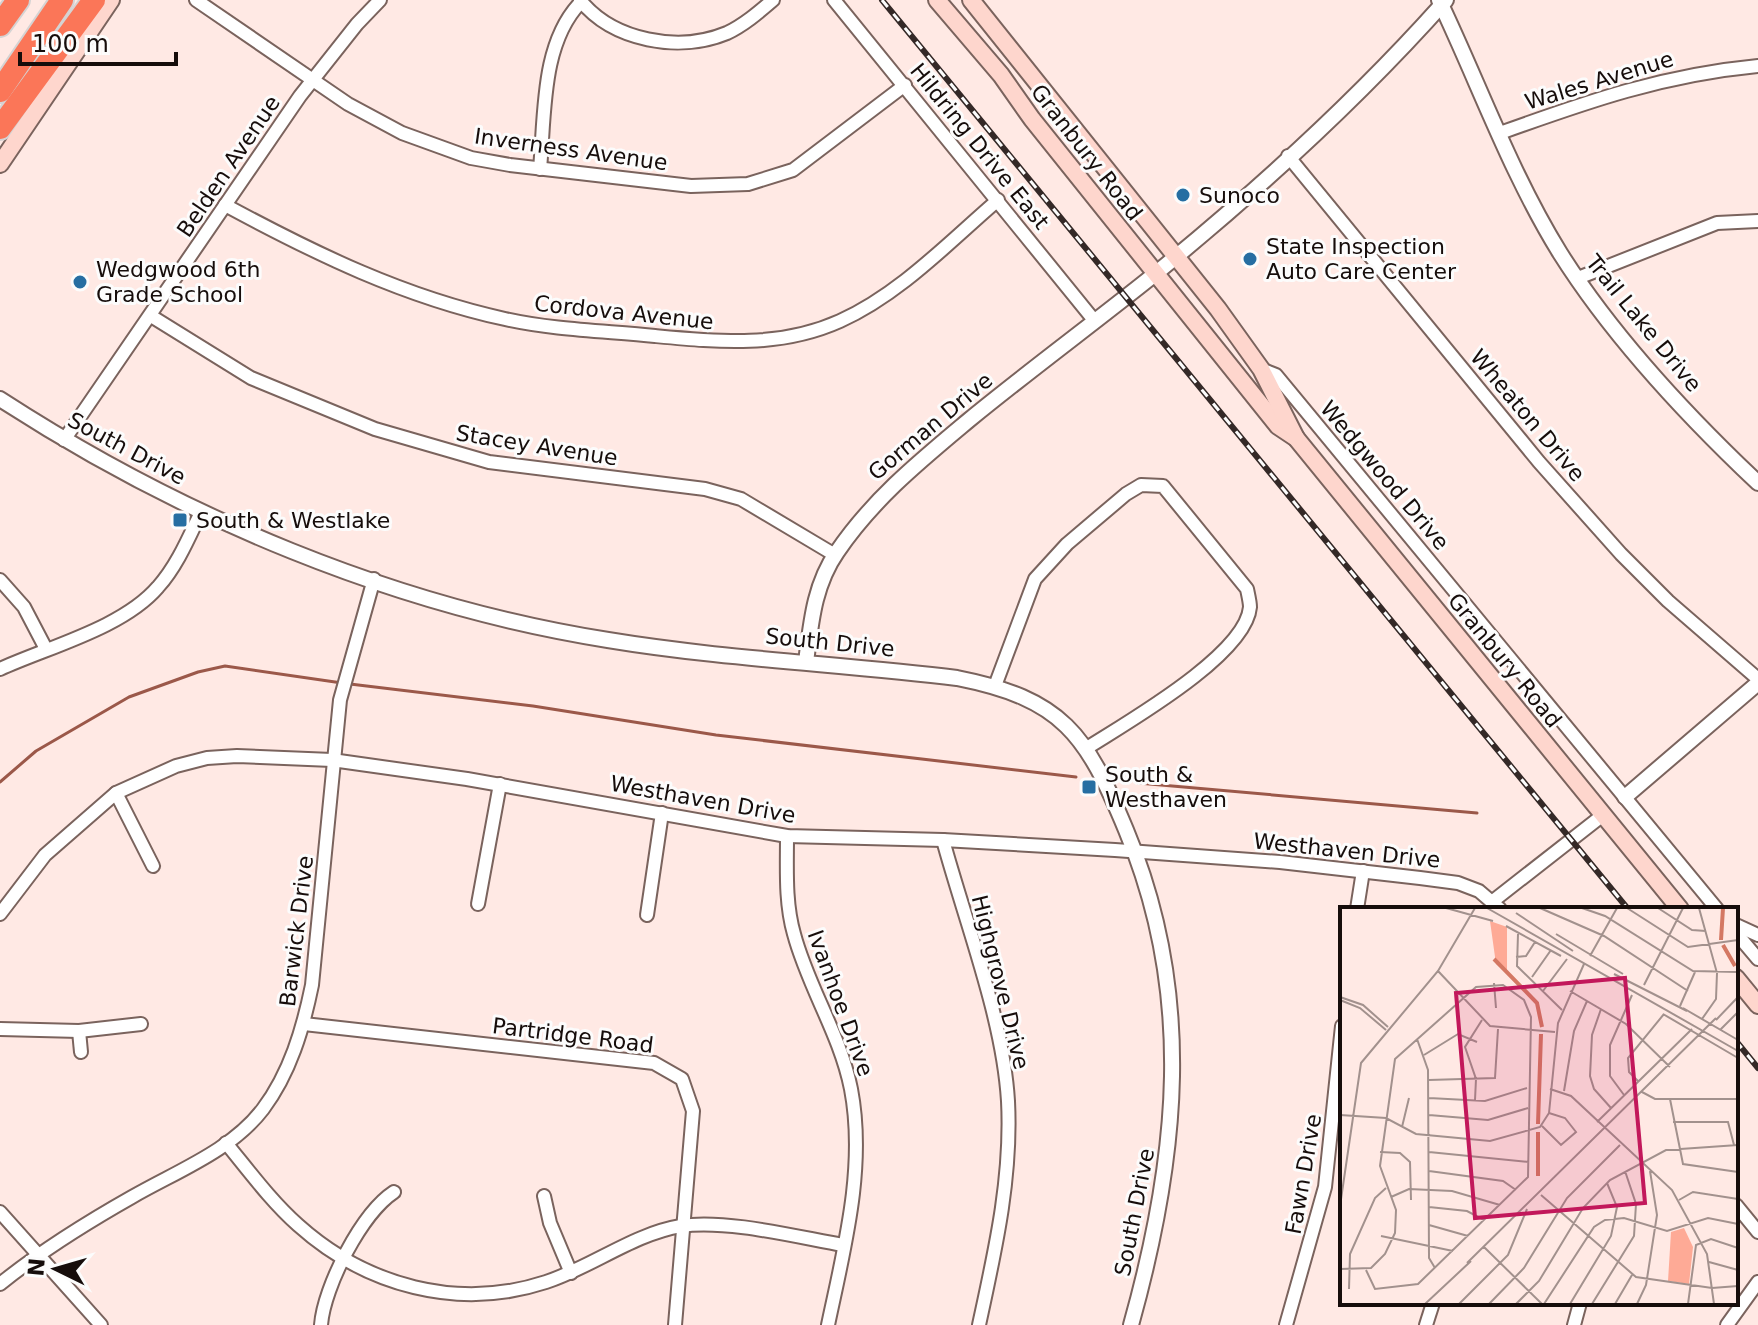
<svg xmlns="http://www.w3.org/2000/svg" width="1758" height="1325" font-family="'DejaVu Sans',sans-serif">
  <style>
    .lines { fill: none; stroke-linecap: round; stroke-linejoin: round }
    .stream { stroke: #9b5849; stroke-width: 3 }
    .minor-casing { stroke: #7a635d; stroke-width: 16 }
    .tertiary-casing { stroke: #7a635d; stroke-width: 18 }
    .secondary-casing { stroke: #7a635d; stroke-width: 20 }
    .motorway-casing { stroke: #d5d3d3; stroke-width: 26 }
    .minor { stroke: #fff; stroke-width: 12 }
    .tertiary { stroke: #fff; stroke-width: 14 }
    .secondary { stroke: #fed6cd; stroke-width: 16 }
    .motorway { stroke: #fb7658; stroke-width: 22 }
    .rail-casing { stroke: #342927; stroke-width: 6 }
    .rail { stroke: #fcfcfc; stroke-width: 3; stroke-dasharray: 9; stroke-linecap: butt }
    .poi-dot { fill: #266ea2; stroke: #fcfcfc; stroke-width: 3 }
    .labels { text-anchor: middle; stroke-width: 6; stroke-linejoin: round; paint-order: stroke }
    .street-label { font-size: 22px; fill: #160d0b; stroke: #fcfcfc }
    .poi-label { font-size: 22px; fill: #160d0b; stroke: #fcfcfc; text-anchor: start }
    .inset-river { fill: none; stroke: #d47863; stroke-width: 4 }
    .inset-road { fill: none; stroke: #a2918d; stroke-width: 2 }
    .view { fill: #c2185b; fill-opacity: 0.15; stroke: #c2185b; stroke-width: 4 }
    .inset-edge { fill: none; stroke: #160d0b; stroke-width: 4 }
  </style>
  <rect width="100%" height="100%" fill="#ffe9e4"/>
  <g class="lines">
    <g class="stream">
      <polyline points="350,684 533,706 716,735 1076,777"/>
      <polyline points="0,782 36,751 129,697 198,672 225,666 342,683"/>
      <polyline points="1138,783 1477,813"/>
    </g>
    <g class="minor-casing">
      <g id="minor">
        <polyline points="196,0 348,104 402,133 471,158 510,165 691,186 748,184 793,170 905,85"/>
        <path d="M 580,0 C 613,41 679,53 727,33 C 744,25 759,12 773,0"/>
        <polyline points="834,0 1093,319"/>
        <path d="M 1500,133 C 1589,101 1663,75 1758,66"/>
        <polyline points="1288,156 1539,462 1621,554 1668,601 1758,679"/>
        <path d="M 540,169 C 545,114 541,43 581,2"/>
        <path d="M 225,205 C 316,254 404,297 505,319 C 554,330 606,331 655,336 C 719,342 780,348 840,321 C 900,294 949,242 998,200"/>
        <polyline points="1578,278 1717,223 1758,221"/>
        <polyline points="151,316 251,378 375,429 489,462 705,489 741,499 835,555"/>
        <polyline points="1261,369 1276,375 1717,909"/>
        <polyline points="64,440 300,96 357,24 380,0"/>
        <polyline points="0,580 24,607 46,649"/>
        <path d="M 0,669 C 48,647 123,628 158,587 C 177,566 189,537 201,512"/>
        <path d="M 995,686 L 1035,579 L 1067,544 L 1126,494 L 1141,485 L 1163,486 L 1247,589 C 1248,594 1250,602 1250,607 C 1246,655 1126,723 1087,748"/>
        <polyline points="116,793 153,866"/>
        <path d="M 787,836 C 787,869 785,903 794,934 C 808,987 840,1034 851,1089 C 866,1167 844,1249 828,1325"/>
        <path d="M 943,840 C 965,921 1003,1018 1008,1101 C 1012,1178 995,1251 979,1325"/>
        <polyline points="1493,901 1603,815"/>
        <polyline points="478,904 500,784"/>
        <polyline points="1357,909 1363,871"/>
        <polyline points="0,914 45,855 116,793 176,766 207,758 237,756 332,760 467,779 787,836 943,840 1115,850 1280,862 1420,878 1458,883 1479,891 1500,909"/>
        <polyline points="647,915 662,813"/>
        <polyline points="1736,925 1758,935"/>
        <polyline points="1736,933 1758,959"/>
        <polyline points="304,1024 654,1063 682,1079 693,1111 675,1325"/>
        <polyline points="0,1029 79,1031 141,1024"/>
        <polyline points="79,1031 81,1052"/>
        <path d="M 226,1143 C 249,1171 271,1201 298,1225 C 366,1286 458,1311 546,1282 C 592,1267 633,1234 681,1226 C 726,1219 797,1237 843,1245"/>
        <polyline points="544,1196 550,1223 571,1273"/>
        <polyline points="1736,1205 1758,1232"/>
        <polyline points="0,1212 101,1325"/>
        <path d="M 0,1284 C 41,1251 86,1223 132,1197 C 177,1171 231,1151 263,1109 C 290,1073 303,1029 312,985 L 340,700 L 374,579"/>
        <path d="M 321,1325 C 324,1286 362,1213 394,1192"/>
        <polyline points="1286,1325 1325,1187 1342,1026"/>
        <polyline points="1426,1325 1433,1303"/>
        <polyline points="1574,1325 1580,1303"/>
        <polyline points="1727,1325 1758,1282"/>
      </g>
    </g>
    <g class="tertiary-casing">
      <g id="tertiary">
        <path d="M 1439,0 C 1479,84 1511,174 1560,253 C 1613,337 1686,415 1758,483"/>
        <path d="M 0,399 C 182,517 393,606 608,640 C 723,659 841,664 957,678 C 1063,699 1086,734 1126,830 C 1195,995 1178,1157 1131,1325"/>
        <path d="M 806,662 C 811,623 814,585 837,552 C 873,499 920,461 969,420 C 1030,370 1094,323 1155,274 C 1258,190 1358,99 1446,0"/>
        <polyline points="1625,797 1758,683"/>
      </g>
    </g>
    <g class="secondary-casing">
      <g id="secondary">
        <polyline points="937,0 1001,75 1032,119 1278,426 1296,438 1680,909"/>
        <polyline points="971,0 1218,309 1261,369 1296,438"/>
        <polyline points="0,164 111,0"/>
        <polyline points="1736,978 1758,1005"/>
      </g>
    </g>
    <g class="motorway-casing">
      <g id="motorway">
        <polyline points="0,25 18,0"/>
        <polyline points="0,91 62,0"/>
        <polyline points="0,128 94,0"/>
      </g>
    </g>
    <use href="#minor" class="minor"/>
    <use href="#tertiary" class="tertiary"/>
    <use href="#secondary" class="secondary"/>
    <use href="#motorway" class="motorway"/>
    <g class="rail-casing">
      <g id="rail">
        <polyline points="882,0 1628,909"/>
        <polyline points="1736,1041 1758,1068"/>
      </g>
    </g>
    <use href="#rail" class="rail"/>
  </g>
  <g class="poi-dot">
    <circle cx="1183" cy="195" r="8"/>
    <circle cx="1250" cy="259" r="8"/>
    <circle cx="80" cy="282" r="8"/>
    <rect x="172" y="512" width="16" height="16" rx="4"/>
    <rect x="1081" y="779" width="16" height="16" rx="4"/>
  </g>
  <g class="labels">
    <g class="street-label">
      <text transform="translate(1599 80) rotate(-17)" y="8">Wales Avenue</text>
      <text transform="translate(980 146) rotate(51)" y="8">Hildring Drive East</text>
      <text transform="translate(571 149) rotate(8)" y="8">Inverness Avenue</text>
      <text transform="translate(1087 152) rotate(52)" y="8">Granbury Road</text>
      <text transform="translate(228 166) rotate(-56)" y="8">Belden Avenue</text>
      <text transform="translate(624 312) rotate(6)" y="8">Cordova Avenue</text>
      <text transform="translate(1644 323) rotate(51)" y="8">Trail Lake Drive</text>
      <text transform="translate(1528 415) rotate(50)" y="8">Wheaton Drive</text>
      <text transform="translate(930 426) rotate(-40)" y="8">Gorman Drive</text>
      <text transform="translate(537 445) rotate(9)" y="8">Stacey Avenue</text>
      <text transform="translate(127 448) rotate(28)" y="8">South Drive</text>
      <text transform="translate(1385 475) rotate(50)" y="8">Wedgwood Drive</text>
      <text transform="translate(830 642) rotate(6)" y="8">South Drive</text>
      <text transform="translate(1505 660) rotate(51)" y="8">Granbury Road</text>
      <text transform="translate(703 799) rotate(10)" y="8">Westhaven Drive</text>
      <text transform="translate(1347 850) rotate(6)" y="8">Westhaven Drive</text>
      <text transform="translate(296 931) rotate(-83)" y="8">Barwick Drive</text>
      <text transform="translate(1001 982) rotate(76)" y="8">Highgrove Drive</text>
      <text transform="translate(841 1003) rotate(70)" y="8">Ivanhoe Drive</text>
      <text transform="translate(573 1035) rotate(7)" y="8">Partridge Road</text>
      <text transform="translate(1303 1174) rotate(-80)" y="8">Fawn Drive</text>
      <text transform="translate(1134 1212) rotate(-79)" y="8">South Drive</text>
    </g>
    <g class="poi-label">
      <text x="1199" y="203">Sunoco</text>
      <text x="1266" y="254">State Inspection<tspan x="1266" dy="25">Auto Care Center</tspan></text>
      <text x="96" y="277">Wedgwood 6th<tspan x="96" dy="25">Grade School</tspan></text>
      <text x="196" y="528">South &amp; Westlake</text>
      <text x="1105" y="782">South &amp;<tspan x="1105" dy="25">Westhaven</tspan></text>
    </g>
  </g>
  <g transform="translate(1340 907)">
    <rect width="398" height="398" fill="#ffe9e4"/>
    <path d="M 150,14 L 167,20 L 167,66 L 156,57 ZM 344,321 L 353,340 L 349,377 L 328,374 L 331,325 Z" fill="#feaa96"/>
    <path class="inset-river" d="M 381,33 L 383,1M 383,38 L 395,59M 154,52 L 197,96 L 202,120M 198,217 L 201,127M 198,269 L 198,225"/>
    <path class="inset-road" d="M 106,1 L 153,14M 147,1 L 398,144M 200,1 L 264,29 L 348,84M 242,1 L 265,9 L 353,64 L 398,65M 287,1 L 348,40 L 398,33M 318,1 L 352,23 L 366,24M 359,1 L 377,66 L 376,92 L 362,112M 176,6 L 233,44M 166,19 L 221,49M 178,27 L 177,59 L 222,103M 216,27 L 283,67M 250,49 L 277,1M 176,50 L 186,49 L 195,35M 98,64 L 150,119 L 215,125M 274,67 L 347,104M 192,70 L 211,43M 154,76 L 156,101M 304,78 L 343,1M 203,84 L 227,52M 230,84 L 286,117 L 330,160M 0,90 L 23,98 L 48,120M 0,93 L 20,101 L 46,123M 340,99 L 355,65M 343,101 L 398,133M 261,102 L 252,128 L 250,169 L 254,182 L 271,201M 323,107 L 398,151M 376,113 L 398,90M 380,123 L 398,105M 77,132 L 88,163 L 89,351 L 95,361M 84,148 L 118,127 L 137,135M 89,173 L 155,171 L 158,122M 298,174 L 289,165 L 288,151 L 324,107M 210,182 L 231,189 L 332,283 L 367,347 L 374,397M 224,184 L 234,124 L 247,94M 302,185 L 315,192 L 398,192M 284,188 L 270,169 L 270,138 L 292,88M 89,191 L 145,194 L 187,181M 330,192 L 343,257 L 398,265M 135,193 L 136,172 L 125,140 L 142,113M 0,208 L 46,211 L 76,227 L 150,234 L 200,220 L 209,206 L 218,116 L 244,57M 89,208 L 148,213 L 188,201M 257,215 L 352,122M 333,215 L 388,215 L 394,238M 202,219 L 221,238 L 236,225 L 225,211 L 209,206M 62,220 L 69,191M 40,245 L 60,246 L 70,255 L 71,293M 89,245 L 189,255M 89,264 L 163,274 L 176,283M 201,288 L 296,370 L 372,381 L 398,379M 51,290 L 69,282 L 112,284 L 160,298M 339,293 L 353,285 L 398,292M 0,299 L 21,156 L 98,64 L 135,1M 89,300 L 127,304 L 144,313M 89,318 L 128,329M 41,329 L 113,344M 144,340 L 202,397M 369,355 L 398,363M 127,356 L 376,111M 0,362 L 31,361 L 45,347 L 55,326 L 56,303 L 40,259 L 55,152 L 136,80 L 163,78 L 184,93 L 191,110 L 188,270 L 78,377 L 35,382 L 26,363M 9,382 L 10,347 L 35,291 L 46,281M 85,397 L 131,354M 119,397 L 168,348 L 187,302M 149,397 L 184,361 L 227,291 L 280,238M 176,397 L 199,374 L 243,301 L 270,273 L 326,243 L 398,238M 204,397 L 254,320 L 265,313 L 284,311 L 327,324 L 368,311 L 398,317M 230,397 L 271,329 L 277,300 L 267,276M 252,397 L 294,329 L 296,297 L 285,264M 275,397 L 292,368M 297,397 L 306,378 L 317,308 L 310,264M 348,397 L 356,338 L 371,332 L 398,341"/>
    <path class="view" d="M 285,71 L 305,296 L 135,311 L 116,86 Z"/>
    <rect width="398" height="398" class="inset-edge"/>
  </g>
  <g transform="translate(56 1269) rotate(275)" stroke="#fcfcfc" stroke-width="6" paint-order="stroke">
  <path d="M0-6L14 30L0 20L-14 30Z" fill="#160d0b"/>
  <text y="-12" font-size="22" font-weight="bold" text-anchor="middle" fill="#160d0b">N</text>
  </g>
  <path d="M20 52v12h156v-12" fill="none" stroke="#160d0b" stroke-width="4"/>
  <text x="32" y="52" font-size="24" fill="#160d0b" stroke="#fcfcfc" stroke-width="6" paint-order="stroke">100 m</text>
</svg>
